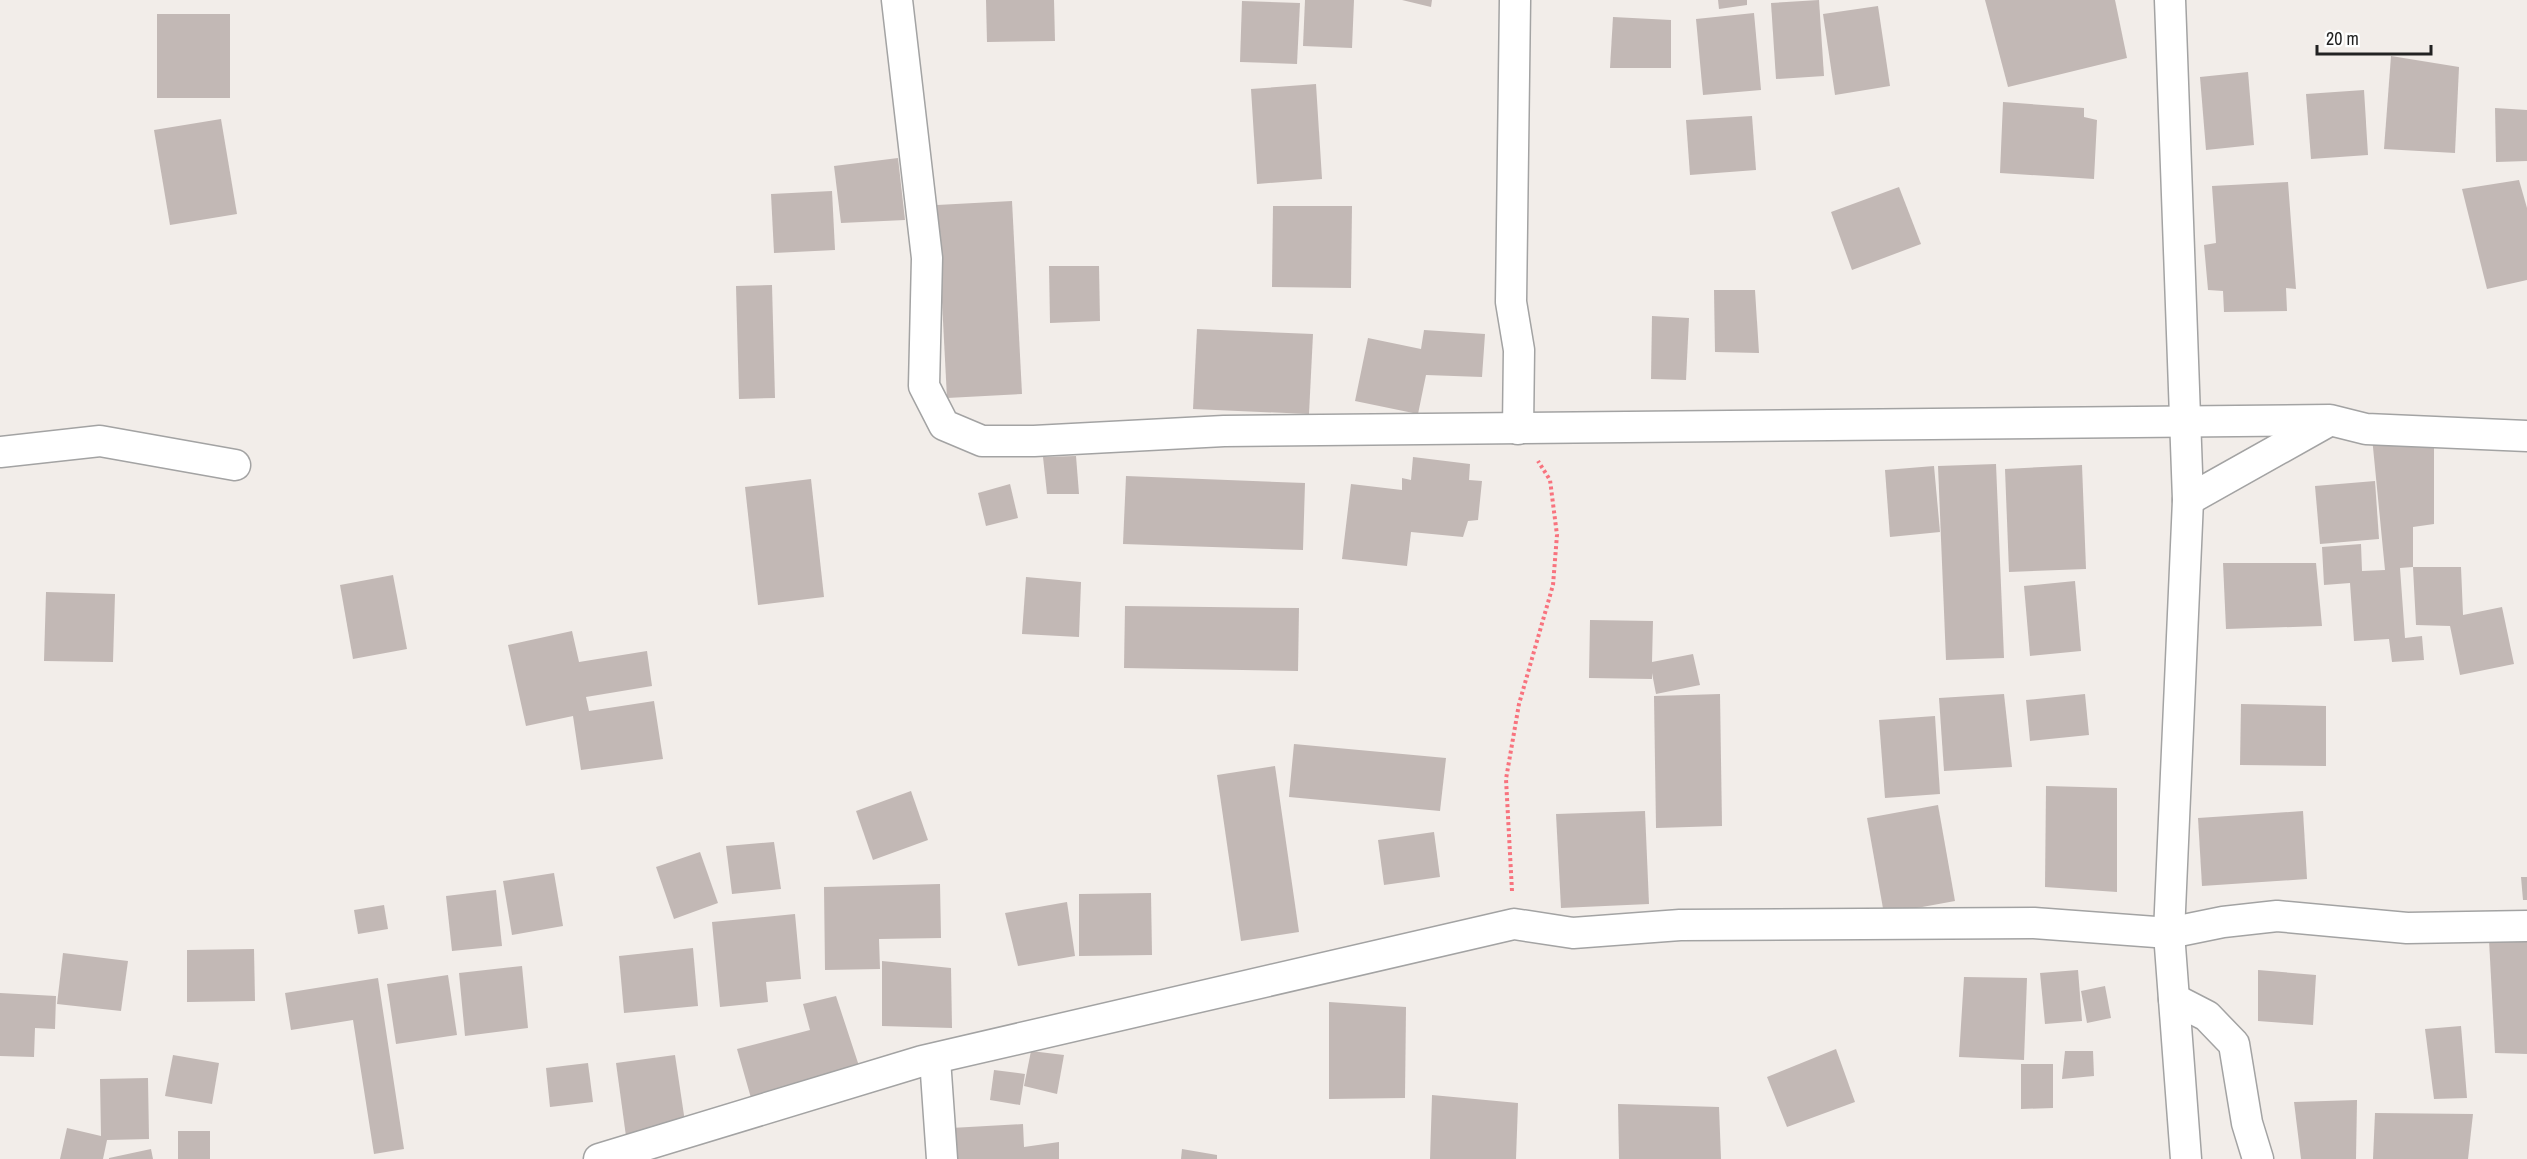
<svg xmlns="http://www.w3.org/2000/svg" width="2527" height="1159" font-family="'Archivo Narrow',sans-serif">
  <style>
    .building { fill: #c2b8b5 }
    .lines { fill: none; stroke-linecap: round; stroke-linejoin: round }
    .street-casing { stroke: #a3a3a3; stroke-width: 33 }
    .path { stroke: #f8737e; stroke-width: 4; stroke-dasharray: 3 3; stroke-linecap: butt }
    .street { stroke: #fff; stroke-width: 30 }
  </style>
  <rect width="100%" height="100%" fill="#f2ede9"/>
  <g class="building">
    <polygon points="986,0 1054,0 1055,41 987,42"/>
    <polygon points="1305,0 1354,0 1352,48 1303,46"/>
    <polygon points="1402,0 1432,0 1431,7"/>
    <polygon points="1718,0 1747,0 1747,5 1719,9"/>
    <polygon points="1819,0 1824,76 1776,79 1771,3"/>
    <polygon points="1985,0 2115,0 2127,58 2008,87"/>
    <polygon points="1242,1 1300,3 1297,64 1240,62"/>
    <polygon points="1878,6 1890,86 1835,95 1823,14"/>
    <polygon points="1754,13 1761,90 1703,95 1696,19"/>
    <rect x="157" y="14" width="73" height="84"/>
    <polygon points="1613,17 1671,20 1671,68 1610,68"/>
    <polygon points="2391,56 2459,67 2455,153 2384,149"/>
    <polygon points="2248,72 2254,145 2206,150 2200,77"/>
    <polygon points="1316,84 1322,179 1257,184 1251,89"/>
    <polygon points="2364,90 2368,155 2311,159 2306,94"/>
    <polygon points="2003,102 2084,108 2084,117 2097,120 2094,179 2000,173"/>
    <polygon points="2495,108 2527,110 2527,161 2496,162"/>
    <polygon points="1752,116 1756,170 1690,175 1686,120"/>
    <polygon points="221,119 237,214 170,225 154,130"/>
    <polygon points="898,158 905,220 841,223 834,166"/>
    <polygon points="2519,180 2527,208 2527,280 2487,289 2462,189"/>
    <polygon points="2288,182 2296,289 2286,288 2287,311 2224,312 2223,291 2208,290 2204,245 2216,243 2212,186"/>
    <polygon points="1899,187 1921,244 1852,270 1831,212"/>
    <polygon points="832,191 835,250 774,253 771,194"/>
    <polygon points="1012,201 1022,394 947,398 937,205"/>
    <polygon points="1273,206 1352,206 1351,288 1272,287"/>
    <polygon points="1049,266 1099,266 1100,321 1050,323"/>
    <polygon points="772,285 775,398 739,399 736,286"/>
    <polygon points="1714,290 1755,290 1759,353 1715,352"/>
    <polygon points="1652,316 1689,318 1686,380 1651,379"/>
    <polygon points="1197,329 1313,334 1309,414 1193,409"/>
    <polygon points="1424,330 1485,334 1482,377 1426,375 1418,414 1355,401 1368,338 1421,349"/>
    <polygon points="2434,436 2434,524 2413,527 2413,567 2461,567 2463,615 2502,607 2514,664 2460,675 2450,626 2416,625 2413,567 2400,568 2405,638 2422,636 2424,660 2392,662 2389,639 2354,641 2350,583 2324,585 2322,547 2361,544 2362,571 2385,570 2372,437"/>
    <polygon points="1076,456 1079,494 1047,494 1043,457"/>
    <polygon points="1413,457 1470,464 1469,480 1482,481 1478,520 1468,521 1463,537 1411,532 1407,566 1342,559 1351,484 1402,490 1402,478 1411,480"/>
    <polygon points="1996,464 2004,658 1946,660 1938,466"/>
    <polygon points="2082,465 2086,569 2009,572 2005,469"/>
    <polygon points="1934,466 1940,532 1890,537 1885,470"/>
    <polygon points="1126,476 1305,483 1303,550 1123,544"/>
    <polygon points="811,479 824,597 758,605 745,487"/>
    <polygon points="2375,481 2379,539 2320,544 2315,486"/>
    <polygon points="1010,484 1018,518 986,526 978,493"/>
    <polygon points="2223,563 2316,563 2322,626 2226,629"/>
    <polygon points="393,575 407,649 353,659 340,585"/>
    <polygon points="1026,577 1081,582 1079,637 1022,634"/>
    <polygon points="2075,581 2081,651 2030,656 2024,586"/>
    <polygon points="46,592 115,594 113,662 44,661"/>
    <polygon points="1125,606 1299,608 1298,671 1124,668"/>
    <polygon points="1590,620 1653,621 1652,662 1693,654 1700,685 1656,694 1652,673 1652,679 1589,678"/>
    <polygon points="572,631 579,662 647,651 652,686 586,697 589,711 654,701 663,759 581,770 573,716 526,726 508,645"/>
    <polygon points="1720,694 1722,826 1656,828 1654,696"/>
    <polygon points="2004,694 2012,767 1944,771 1939,698"/>
    <polygon points="2085,694 2089,735 2030,741 2026,700"/>
    <polygon points="2241,704 2326,706 2326,766 2240,765"/>
    <polygon points="1935,716 1940,794 1885,798 1879,720"/>
    <polygon points="1294,744 1446,758 1440,811 1289,797"/>
    <polygon points="1275,766 1299,932 1241,941 1217,775"/>
    <polygon points="2046,786 2117,788 2117,892 2045,887"/>
    <polygon points="911,791 928,840 873,860 856,811"/>
    <polygon points="1938,805 1955,901 1884,914 1867,818"/>
    <polygon points="1645,811 1649,904 1561,908 1556,814"/>
    <polygon points="2303,811 2307,879 2202,886 2198,818"/>
    <polygon points="1434,832 1440,877 1384,885 1378,840"/>
    <polygon points="774,842 781,889 732,894 726,846"/>
    <polygon points="700,852 718,903 674,919 656,867"/>
    <polygon points="554,873 563,926 512,935 503,881"/>
    <polygon points="2521,877 2527,877 2527,900 2523,900"/>
    <polygon points="940,884 941,938 879,939 880,969 825,970 824,887"/>
    <polygon points="496,890 502,946 452,951 446,896"/>
    <polygon points="1151,893 1152,955 1079,956 1079,894"/>
    <polygon points="1067,902 1075,956 1018,966 1005,913"/>
    <polygon points="384,905 388,929 358,934 354,910"/>
    <polygon points="795,914 801,979 766,982 768,1002 720,1007 712,922"/>
    <polygon points="2489,940 2527,942 2527,1054 2495,1053"/>
    <polygon points="693,948 698,1006 624,1013 619,956"/>
    <polygon points="254,949 255,1001 187,1002 187,950"/>
    <polygon points="63,953 128,961 121,1011 57,1004"/>
    <polygon points="882,961 951,968 952,1028 882,1026"/>
    <polygon points="522,966 528,1028 465,1036 459,973"/>
    <polygon points="2078,970 2082,1021 2045,1024 2040,973"/>
    <polygon points="2258,970 2316,975 2313,1025 2258,1021"/>
    <polygon points="448,975 457,1035 396,1044 387,984"/>
    <polygon points="1964,977 2027,978 2024,1060 1959,1057"/>
    <polygon points="378,978 404,1149 374,1154 353,1020 291,1030 285,993"/>
    <polygon points="2105,986 2111,1018 2087,1023 2081,991"/>
    <polygon points="0,993 56,996 55,1029 35,1028 34,1057 0,1056"/>
    <polygon points="836,996 860,1069 753,1105 737,1049 810,1030 803,1004"/>
    <polygon points="1329,1002 1406,1007 1405,1098 1329,1099"/>
    <polygon points="2461,1026 2467,1098 2434,1099 2425,1029"/>
    <polygon points="1836,1049 1855,1102 1787,1127 1767,1077"/>
    <polygon points="1031,1051 1064,1055 1057,1094 1024,1086"/>
    <polygon points="2065,1051 2093,1051 2094,1076 2062,1079"/>
    <polygon points="173,1055 219,1063 212,1104 165,1096"/>
    <polygon points="675,1055 688,1142 628,1151 616,1063"/>
    <polygon points="588,1063 593,1102 550,1107 546,1068"/>
    <polygon points="2021,1064 2053,1064 2053,1108 2021,1109"/>
    <polygon points="994,1070 1025,1074 1020,1105 990,1100"/>
    <polygon points="148,1078 149,1139 107,1140 103,1159 60,1159 67,1128 101,1136 100,1079"/>
    <polygon points="1432,1095 1518,1103 1516,1159 1430,1159"/>
    <polygon points="2357,1100 2356,1159 2301,1159 2294,1102"/>
    <polygon points="1618,1104 1719,1107 1721,1159 1619,1159"/>
    <polygon points="2375,1113 2473,1114 2468,1159 2373,1159"/>
    <polygon points="1023,1124 1024,1147 1059,1142 1059,1159 953,1159 951,1128"/>
    <rect x="178" y="1131" width="32" height="28"/>
    <polygon points="151,1149 153,1159 109,1159 109,1158"/>
    <polygon points="1182,1149 1217,1155 1217,1159 1181,1159"/>
  </g>
  <g class="lines">
    <g class="street-casing">
      <g id="street">
        <polyline points="897,0 927,258 924,386 944,425 982,441 1034,441 1224,431 2330,420 2366,429 2527,436"/>
        <polyline points="1515,0 1511,302 1519,350 1518,429"/>
        <polyline points="2170,0 2188,500 2169,933 2186,1159"/>
        <polyline points="0,452 100,441 235,465"/>
        <polyline points="2188,500 2327,422"/>
        <polyline points="2174,999 2207,1016 2234,1044 2247,1123 2258,1159"/>
        <polyline points="935,1059 942,1159"/>
        <polyline points="599,1159 922,1061 1514,924 1573,933 1680,925 2034,923 2169,933 2223,922 2277,916 2407,928 2527,926"/>
      </g>
    </g>
    <polyline class="path" points="1512,891 1506,779 1519,704 1553,585 1557,535 1550,480 1538,461"/>
    <use href="#street" class="street"/>
  </g>
  <path d="M2317 45v9h114v-9" fill="none" stroke="#222222" stroke-width="3"/>
  <text x="2326" y="45" font-size="18" fill="#222222" stroke="#ffffff" stroke-width="4.5" paint-order="stroke">20 m</text>
</svg>
